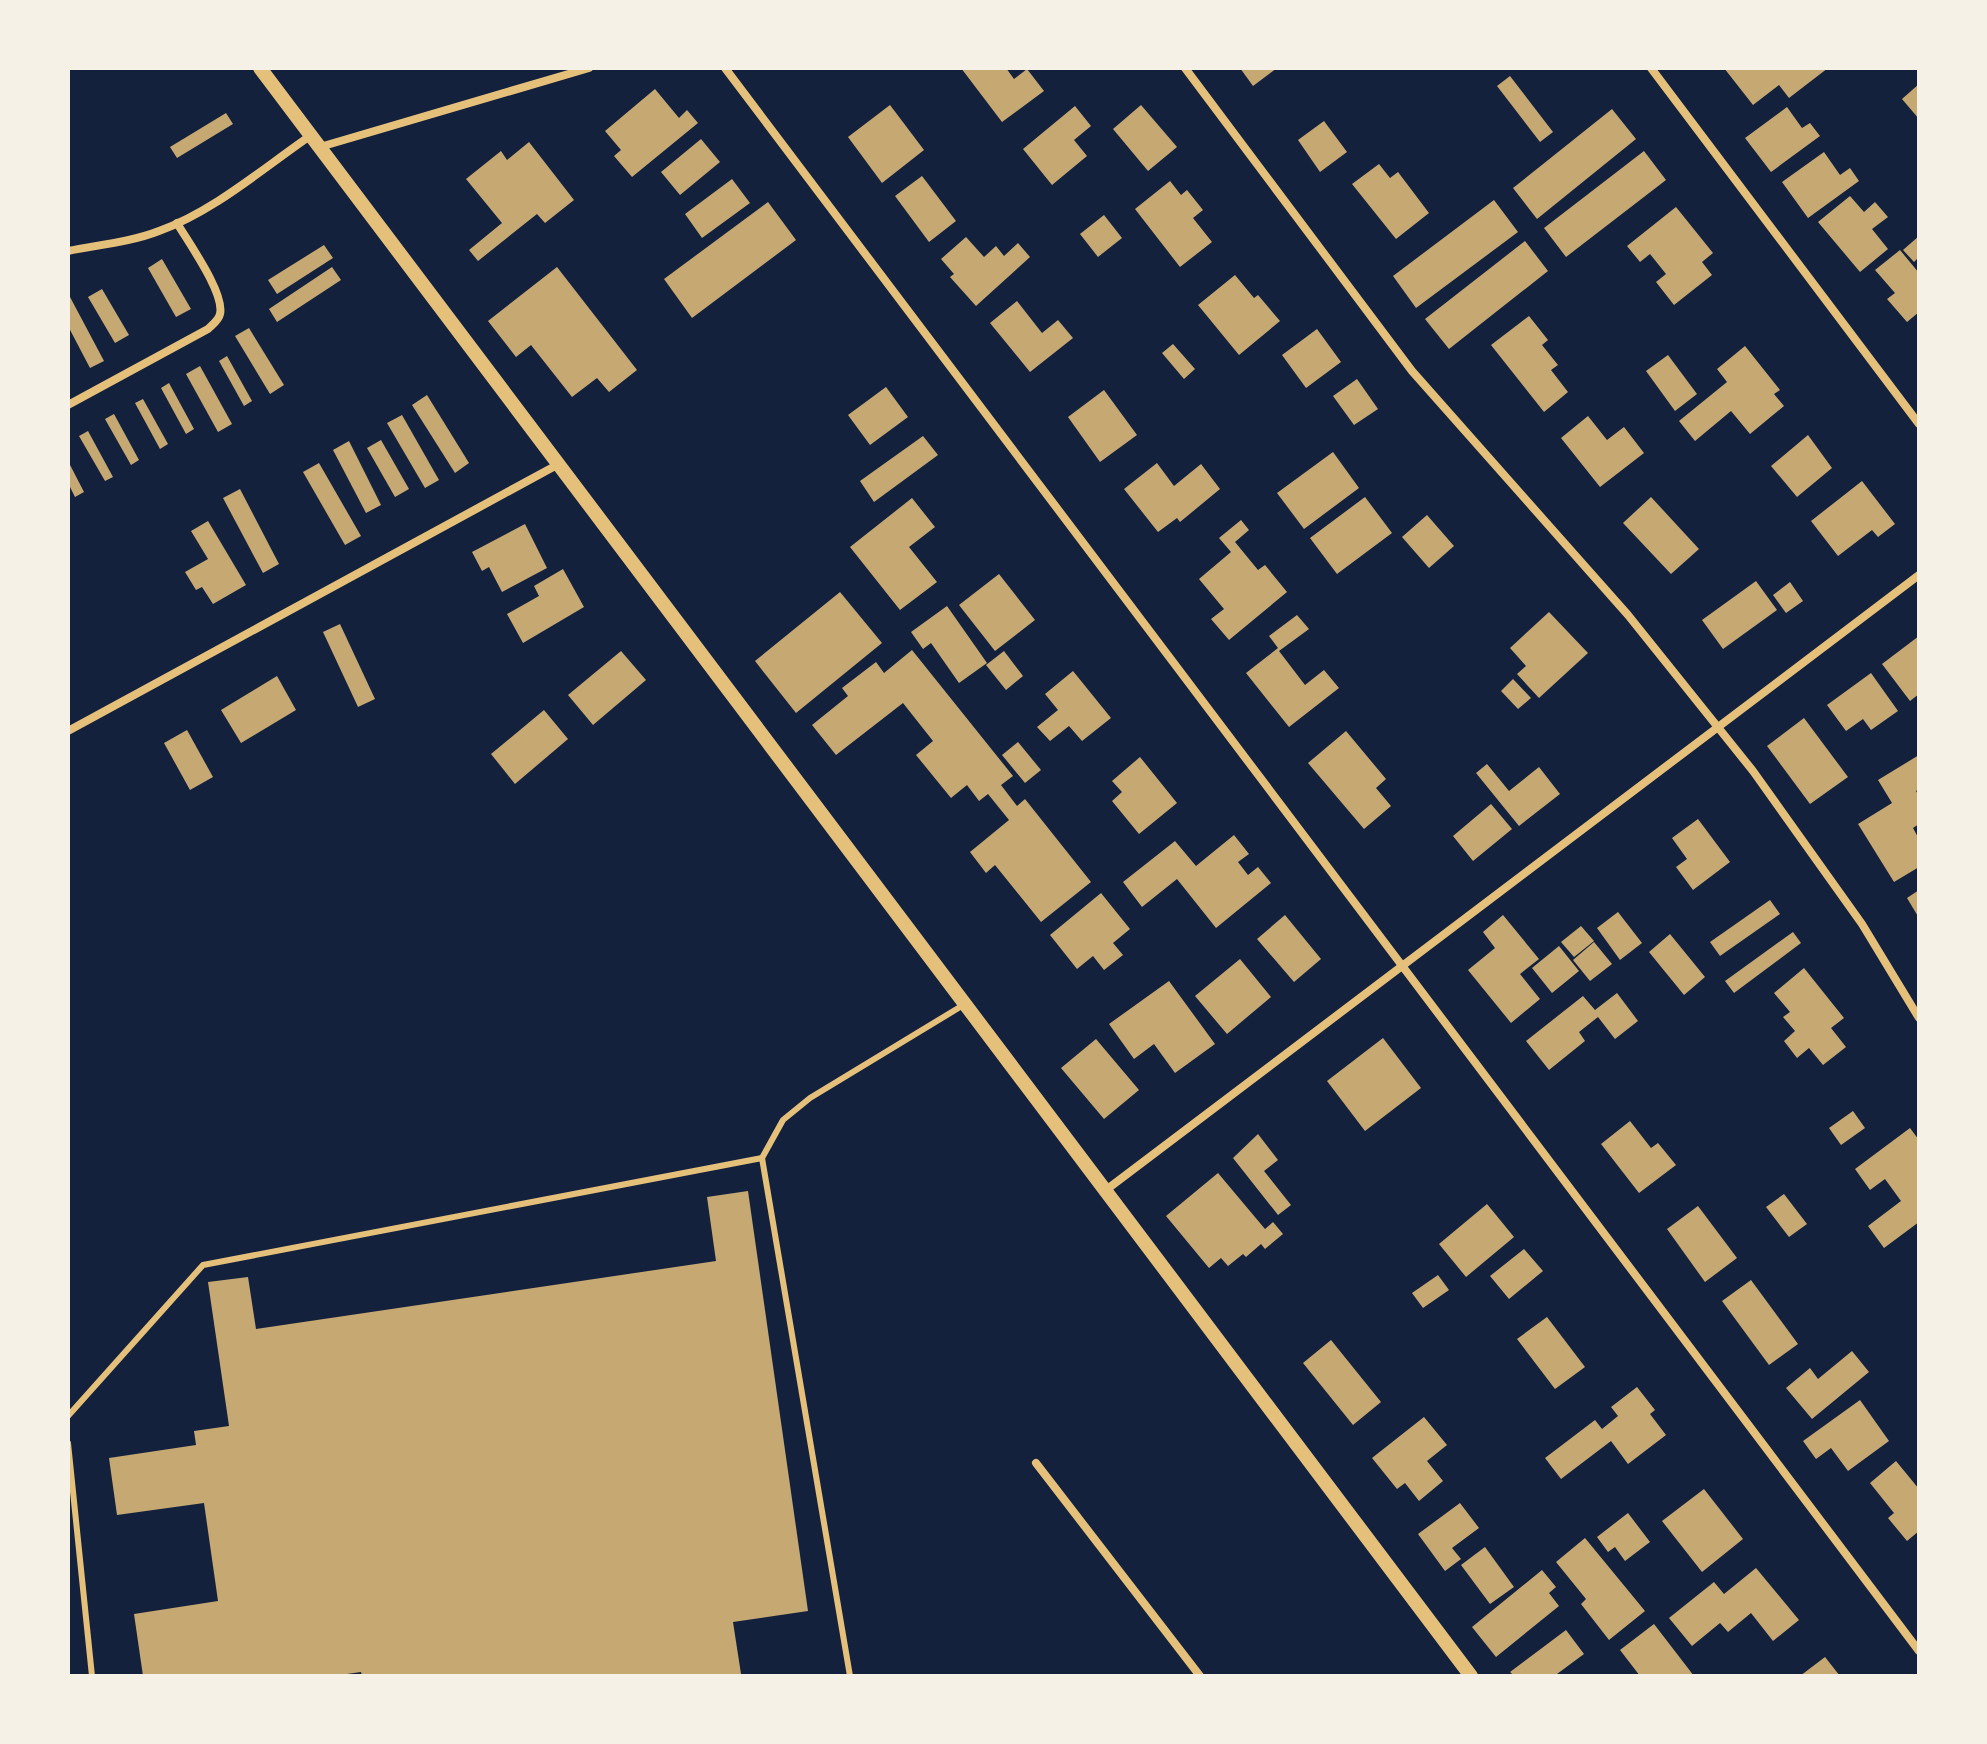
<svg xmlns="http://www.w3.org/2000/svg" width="1987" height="1744" font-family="'Asap Condensed',sans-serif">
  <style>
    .building { fill: #c6a872 }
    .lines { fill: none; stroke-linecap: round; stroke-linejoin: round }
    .service { stroke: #e5c07b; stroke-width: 6 }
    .minor { stroke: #e5c07b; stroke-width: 8 }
    .tertiary { stroke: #e5c07b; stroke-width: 14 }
  </style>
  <rect width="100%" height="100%" fill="#14213d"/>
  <g class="building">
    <polygon points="961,68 1006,68 1014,79 1027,69 1044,91 1002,122"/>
    <polygon points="1240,68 1277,68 1253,86"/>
    <polygon points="1724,68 1828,68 1789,98 1779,85 1753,105"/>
    <polygon points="1510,76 1553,132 1540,142 1497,86"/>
    <polygon points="1919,84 1919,119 1902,99"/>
    <polygon points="655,89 679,118 687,110 698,123 632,177 614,156 621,150 605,131"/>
    <polygon points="890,105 924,150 882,183 848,137"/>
    <polygon points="1141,105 1177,147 1148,171 1113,129"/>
    <polygon points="1075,106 1091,126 1074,140 1087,156 1052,185 1023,149"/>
    <polygon points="1787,107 1802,128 1810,123 1820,136 1771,172 1745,138"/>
    <polygon points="1612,109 1636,139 1537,219 1513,188"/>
    <polygon points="226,113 233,124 177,158 170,147"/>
    <polygon points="1324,121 1347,152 1320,172 1298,140"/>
    <polygon points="701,139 720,162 680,195 661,172"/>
    <polygon points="529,142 574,200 545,223 537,214 478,261 469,250 502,223 466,179 501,151 507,160"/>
    <polygon points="1644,151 1666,180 1566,257 1544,228"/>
    <polygon points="1824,152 1840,175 1850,168 1859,181 1808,218 1782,182"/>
    <polygon points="1379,164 1390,178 1398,172 1429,213 1396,239 1352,184"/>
    <polygon points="922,176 956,221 929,242 895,196"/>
    <polygon points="732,179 750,203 702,238 685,214"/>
    <polygon points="1170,181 1181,195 1187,190 1203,210 1193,218 1212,242 1180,267 1135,209"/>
    <polygon points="1850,196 1864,212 1875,202 1888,217 1872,229 1888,249 1860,272 1818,222"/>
    <polygon points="1494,200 1518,232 1416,308 1393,276"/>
    <polygon points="768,202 796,240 692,318 664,279"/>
    <polygon points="1676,207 1713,253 1702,262 1712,275 1674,305 1656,282 1666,274 1650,254 1640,262 1627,246"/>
    <polygon points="1104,215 1122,238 1098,257 1080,234"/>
    <polygon points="1919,236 1919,257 1914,262 1903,250"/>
    <polygon points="966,237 984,257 996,246 1004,256 1018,243 1030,257 976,306 950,277 954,274 941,259"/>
    <polygon points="1525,241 1548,271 1449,349 1425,319"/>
    <polygon points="324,245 333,258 277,294 268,280"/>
    <polygon points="1900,250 1919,273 1919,312 1907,322 1887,299 1895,293 1875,270"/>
    <polygon points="162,259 191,309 176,317 148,268"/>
    <polygon points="332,267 341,280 277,322 269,309"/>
    <polygon points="557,267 637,370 609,392 597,378 572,397 531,345 516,357 488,321"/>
    <polygon points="1235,275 1254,298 1258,295 1280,321 1239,355 1198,305"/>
    <polygon points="102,289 129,335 115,343 88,297"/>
    <polygon points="70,297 104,361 90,368 68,326"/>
    <polygon points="1017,301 1042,333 1058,320 1073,338 1030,372 990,323"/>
    <polygon points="1529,316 1548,340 1542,345 1558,365 1551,370 1568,392 1544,412 1491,345"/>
    <polygon points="249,328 284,385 270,394 235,336"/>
    <polygon points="1317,329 1341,362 1306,388 1282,355"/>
    <polygon points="1173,344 1195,369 1184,379 1162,353"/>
    <polygon points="1745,346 1780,390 1774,394 1784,406 1750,434 1731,411 1695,441 1679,421 1727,382 1717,369"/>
    <polygon points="1668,355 1697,394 1675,411 1646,371"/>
    <polygon points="227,356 252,401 244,406 219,361"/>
    <polygon points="200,366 232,424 218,432 186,374"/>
    <polygon points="1357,379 1378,409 1354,425 1333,396"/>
    <polygon points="169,383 194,429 186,434 161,388"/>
    <polygon points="886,387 908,417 870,445 848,415"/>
    <polygon points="1104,390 1137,435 1100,462 1068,417"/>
    <polygon points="427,395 469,463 455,473 412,405"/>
    <polygon points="143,399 168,444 160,449 135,403"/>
    <polygon points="114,414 139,460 131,465 105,419"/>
    <polygon points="402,415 439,480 425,488 387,423"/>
    <polygon points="1588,416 1607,440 1624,427 1644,453 1600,487 1561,438"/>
    <polygon points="88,431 113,477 105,481 79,436"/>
    <polygon points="1808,435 1832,468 1797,497 1771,466"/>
    <polygon points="923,436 938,455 874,502 860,481"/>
    <polygon points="381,440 409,489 395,497 367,448"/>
    <polygon points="349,441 381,505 366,513 333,450"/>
    <polygon points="1333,452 1359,488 1304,529 1277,493"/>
    <polygon points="68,461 84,492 75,497 68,483"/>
    <polygon points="319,463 361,536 345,545 303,472"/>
    <polygon points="1157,463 1174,486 1201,464 1220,489 1180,522 1177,518 1158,532 1124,489"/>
    <polygon points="1862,481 1895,524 1878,537 1872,530 1838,556 1811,521"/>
    <polygon points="240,489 279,564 263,573 223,498"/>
    <polygon points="1365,497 1392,533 1337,574 1310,538"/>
    <polygon points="1651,497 1699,549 1671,574 1623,523"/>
    <polygon points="912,498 935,527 909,547 937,582 900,610 850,547"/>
    <polygon points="1427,515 1454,546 1429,568 1402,537"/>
    <polygon points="1241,520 1249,530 1235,542 1258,570 1265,565 1287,592 1229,640 1211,619 1224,609 1199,579 1231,552 1219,538"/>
    <polygon points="208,521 246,585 213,604 202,587 196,590 185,572 208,559 191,531"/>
    <polygon points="525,524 547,568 502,592 489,567 482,571 472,552"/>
    <polygon points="563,569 584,607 523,643 507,614 539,596 534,586"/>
    <polygon points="999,574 1035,620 995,651 959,605"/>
    <polygon points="1756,581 1777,610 1723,649 1702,620"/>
    <polygon points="1790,582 1803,601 1786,613 1773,595"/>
    <polygon points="840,592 882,643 796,713 755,661"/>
    <polygon points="947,606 987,663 959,683 931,643 923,649 911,632"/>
    <polygon points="1549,612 1588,653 1539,698 1517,674 1526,666 1510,648"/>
    <polygon points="1297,615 1309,629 1279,651 1305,685 1324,670 1339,688 1289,727 1246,673 1278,648 1269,636"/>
    <polygon points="340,624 375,699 358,707 323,632"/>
    <polygon points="1919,636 1919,694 1910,701 1882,664"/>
    <polygon points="912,650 1013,776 1001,785 1017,806 1025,799 1091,882 1041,922 995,865 986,873 970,852 1009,820 988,794 979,801 967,785 951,798 916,755 933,741 903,703 836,755 812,725 848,696 842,688 876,662 884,673"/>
    <polygon points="621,651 646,680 593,725 568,695"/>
    <polygon points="1004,651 1023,676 1006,690 986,665"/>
    <polygon points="1073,671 1111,718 1082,741 1069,726 1050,741 1037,727 1058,710 1045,694"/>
    <polygon points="1871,673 1898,711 1871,730 1863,719 1846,731 1827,705"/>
    <polygon points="277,676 296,710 241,743 221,710"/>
    <polygon points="1513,679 1531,698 1518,709 1501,691"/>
    <polygon points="544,710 568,739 515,784 491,754"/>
    <polygon points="1804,718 1848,777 1810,804 1767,746"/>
    <polygon points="187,730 213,777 190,790 164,743"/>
    <polygon points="1346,731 1386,779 1376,788 1391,806 1364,829 1308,763"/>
    <polygon points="1018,742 1041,770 1025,783 1002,755"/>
    <polygon points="1919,755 1919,789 1916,791 1919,796 1919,824 1913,828 1919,839 1919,867 1894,882 1858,824 1892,803 1878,780"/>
    <polygon points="1140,757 1177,803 1139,834 1112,801 1122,792 1112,781"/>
    <polygon points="1487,764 1509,791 1539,767 1560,794 1519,826 1476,773"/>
    <polygon points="1491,804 1512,829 1473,861 1453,836"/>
    <polygon points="1698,819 1730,862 1693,890 1676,867 1687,859 1672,838"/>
    <polygon points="1234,835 1249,854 1238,862 1248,875 1258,867 1271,883 1216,928 1177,879 1142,907 1123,882 1175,841 1196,866"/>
    <polygon points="1919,890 1919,918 1907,898"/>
    <polygon points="1101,893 1130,929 1113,943 1123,955 1104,970 1093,956 1077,969 1050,935"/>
    <polygon points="1770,900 1780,914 1720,956 1710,942"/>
    <polygon points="1618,912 1642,943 1620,960 1597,928"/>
    <polygon points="1285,915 1321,959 1294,982 1257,939"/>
    <polygon points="1503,915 1539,959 1520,974 1540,999 1511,1023 1468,970 1495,948 1483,932"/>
    <polygon points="1581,926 1594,941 1574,957 1561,942"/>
    <polygon points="1793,932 1801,943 1734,993 1725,981"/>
    <polygon points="1670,934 1705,977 1684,995 1649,952"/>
    <polygon points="1594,942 1612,964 1590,981 1573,960"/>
    <polygon points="1559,946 1579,971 1552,993 1532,968"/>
    <polygon points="1240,959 1271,997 1227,1034 1195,996"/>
    <polygon points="1804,968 1844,1018 1831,1028 1846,1047 1823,1065 1809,1048 1797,1058 1784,1041 1795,1031 1783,1017 1790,1012 1774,993"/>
    <polygon points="1169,981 1215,1044 1175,1073 1154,1044 1134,1059 1109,1024"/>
    <polygon points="1617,993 1638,1021 1615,1039 1598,1017 1579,1032 1585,1041 1549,1070 1526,1041 1583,996 1595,1010"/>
    <polygon points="1383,1038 1421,1088 1365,1131 1327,1081"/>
    <polygon points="1096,1039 1139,1090 1104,1119 1061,1068"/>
    <polygon points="1853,1111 1865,1128 1841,1145 1829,1128"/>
    <polygon points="1630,1121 1651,1148 1658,1143 1676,1165 1639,1193 1601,1144"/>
    <polygon points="1910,1128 1919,1140 1919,1222 1884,1248 1868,1226 1901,1201 1885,1179 1870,1190 1855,1169"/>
    <polygon points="1258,1134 1278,1160 1264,1171 1291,1205 1278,1215 1233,1158"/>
    <polygon points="1218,1173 1265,1229 1273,1222 1283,1234 1265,1249 1261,1244 1246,1257 1243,1254 1228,1266 1221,1258 1209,1268 1166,1216"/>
    <polygon points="748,1191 808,1611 733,1622 741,1674 724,1676 362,1676 361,1672 333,1676 143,1676 134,1614 218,1601 204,1503 117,1515 109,1458 196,1445 194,1431 229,1426 208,1282 248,1277 256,1329 716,1261 707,1197"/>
    <polygon points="1784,1194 1807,1224 1789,1237 1766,1207"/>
    <polygon points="1487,1204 1514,1237 1466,1277 1439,1244"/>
    <polygon points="1698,1206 1737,1258 1705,1282 1667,1229"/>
    <polygon points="1524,1249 1543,1271 1509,1299 1490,1276"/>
    <polygon points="1438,1275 1449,1290 1423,1308 1412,1293"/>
    <polygon points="1751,1280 1798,1344 1769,1365 1722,1301"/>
    <polygon points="1547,1317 1585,1367 1555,1389 1517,1339"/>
    <polygon points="1331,1340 1381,1402 1353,1425 1303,1363"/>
    <polygon points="1852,1351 1869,1372 1812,1419 1786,1388 1810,1368 1818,1379"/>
    <polygon points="1637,1387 1655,1410 1650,1414 1666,1435 1628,1464 1611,1441 1561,1479 1545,1458 1595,1420 1602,1429 1618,1416 1611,1407"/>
    <polygon points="1860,1400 1889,1441 1848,1471 1831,1448 1816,1459 1803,1441"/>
    <polygon points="1424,1417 1447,1445 1427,1461 1443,1481 1419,1501 1405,1483 1397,1489 1372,1458"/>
    <polygon points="1896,1461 1919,1489 1919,1531 1907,1541 1888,1518 1894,1513 1870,1483"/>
    <polygon points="1704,1489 1743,1539 1702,1572 1662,1521"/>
    <polygon points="1460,1503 1479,1528 1452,1548 1461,1559 1445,1571 1418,1534"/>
    <polygon points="1628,1513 1650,1542 1625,1561 1615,1547 1608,1552 1597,1537"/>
    <polygon points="1585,1538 1645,1611 1609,1640 1581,1604 1586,1599 1556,1562"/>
    <polygon points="1485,1547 1514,1587 1490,1604 1461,1565"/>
    <polygon points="1756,1568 1799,1620 1773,1641 1751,1613 1728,1632 1720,1623 1692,1646 1669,1618 1714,1582 1724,1594"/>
    <polygon points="1542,1570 1556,1587 1549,1593 1559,1606 1496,1657 1472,1627"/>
    <polygon points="1654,1624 1694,1676 1640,1676 1620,1650"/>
    <polygon points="1566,1630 1584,1654 1557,1674 1558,1676 1514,1676 1510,1672"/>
    <polygon points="1825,1657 1840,1676 1800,1676"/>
  </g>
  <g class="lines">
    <g class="service">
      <polyline points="762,1158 783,1120 810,1098 965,1004"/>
      <polyline points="68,1416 203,1265 762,1158 850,1676"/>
      <polyline points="68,1443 92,1676"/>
    </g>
    <g class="minor">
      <polyline points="725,68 1919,1651"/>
      <polyline points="1185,68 1412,371 1628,615 1753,771 1862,924 1919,1018"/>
      <polyline points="1651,68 1919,424"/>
      <polyline points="320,147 589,68"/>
      <path d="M 68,251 C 97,245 131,242 159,231 C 214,211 262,169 310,136"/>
      <path d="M 68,405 L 208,329 C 213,324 219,320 220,314 C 225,293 188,242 177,223"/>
      <polyline points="68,731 557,465"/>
      <polyline points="1106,1190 1919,575"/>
      <polyline points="1036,1463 1200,1676"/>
    </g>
    <polyline class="tertiary" points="260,68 1471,1676"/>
  </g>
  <rect width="1987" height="1744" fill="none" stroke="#f6f1e7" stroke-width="140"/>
</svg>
